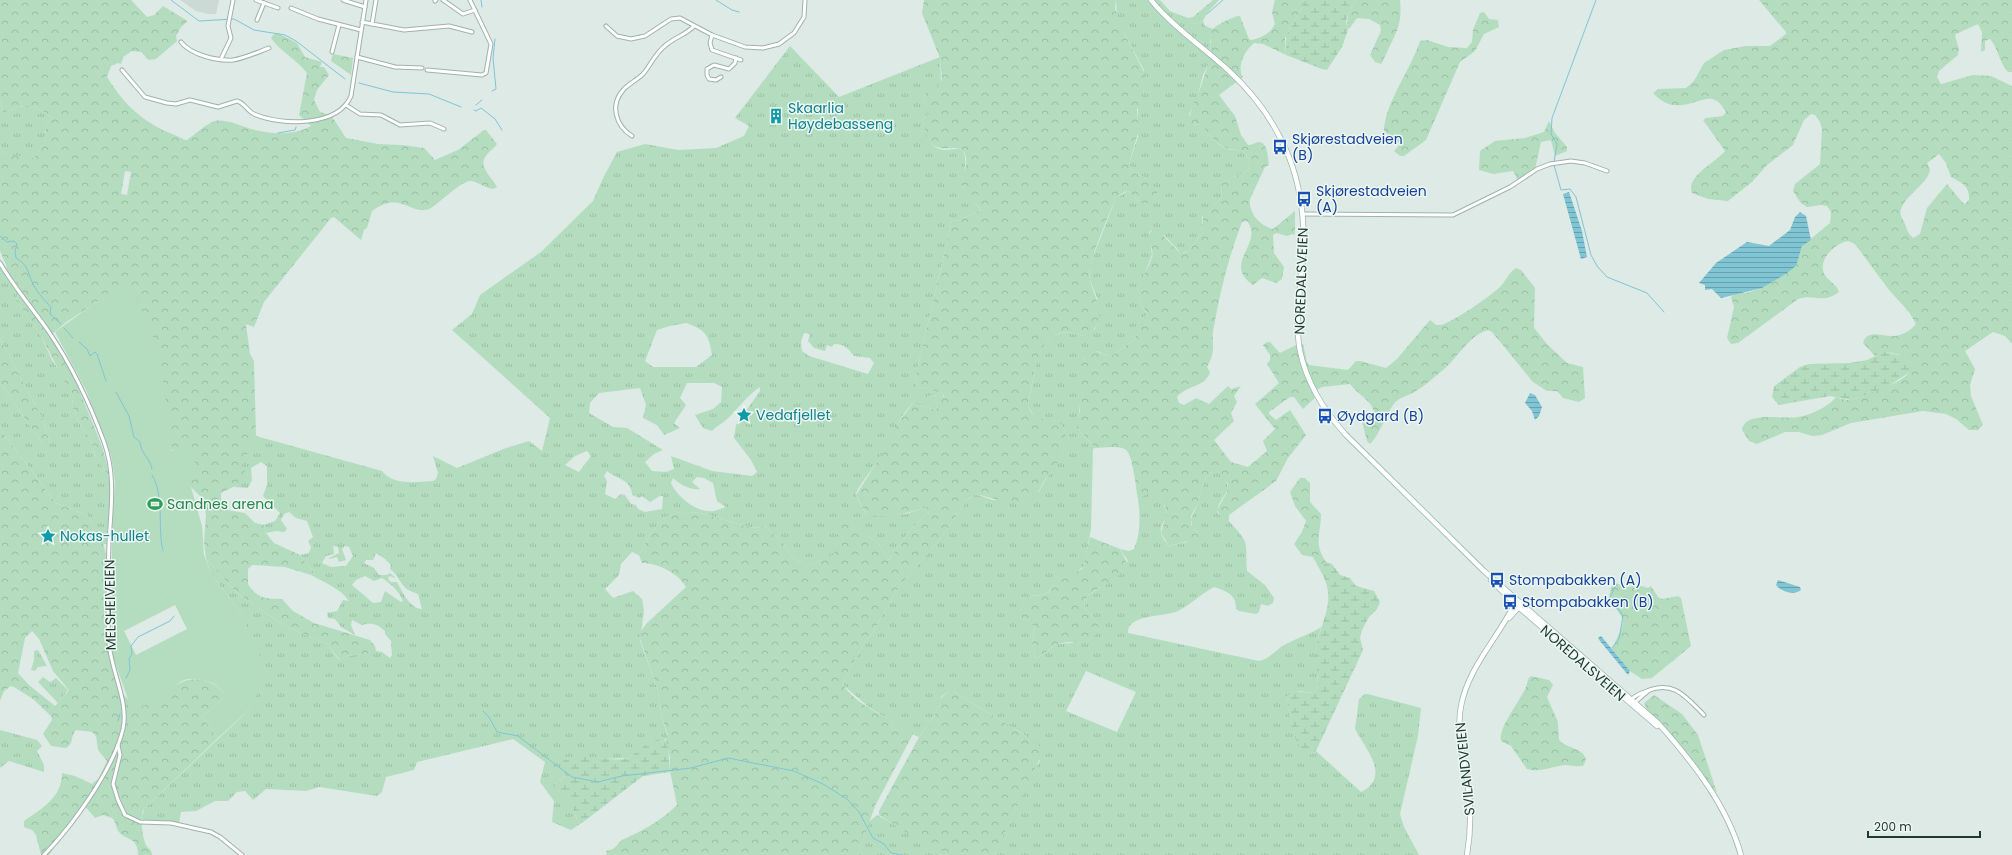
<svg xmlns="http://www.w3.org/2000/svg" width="2012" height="855" font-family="Poppins,sans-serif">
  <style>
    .built { fill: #cbdad4 }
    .grass { fill: url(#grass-tufts); fill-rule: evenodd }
    .forest { fill: url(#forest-crowns); fill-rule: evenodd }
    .wetland { fill: url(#wetland-marsh) }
    .garden { fill: #b4ddc0; fill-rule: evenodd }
    .water { fill: url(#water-rules) }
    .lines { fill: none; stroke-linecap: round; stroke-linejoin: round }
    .stream { stroke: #80c5d4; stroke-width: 1 }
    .minor-casing { stroke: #a0b2ac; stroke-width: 5 }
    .secondary-casing { stroke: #9cb7ad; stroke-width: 6 }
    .minor { stroke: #fff; stroke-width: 3 }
    .secondary { stroke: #fff; stroke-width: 4.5 }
    .labels { text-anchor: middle; stroke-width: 3; stroke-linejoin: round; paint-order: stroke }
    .culture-label { font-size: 14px; fill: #0d838f; stroke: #edf7f2; text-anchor: start }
    .transit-label { font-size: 14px; fill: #164399; stroke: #edf7f2; text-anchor: start }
    .street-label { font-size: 14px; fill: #1e3a33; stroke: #edf7f2 }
    .leisure-label { font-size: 14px; fill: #27864d; stroke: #edf7f2; text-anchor: start }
  </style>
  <defs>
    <pattern id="grass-tufts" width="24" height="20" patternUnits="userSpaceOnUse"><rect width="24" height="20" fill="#b4ddc0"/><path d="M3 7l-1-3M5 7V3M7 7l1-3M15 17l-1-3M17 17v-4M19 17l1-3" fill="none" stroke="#9abea5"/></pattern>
    <pattern id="forest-crowns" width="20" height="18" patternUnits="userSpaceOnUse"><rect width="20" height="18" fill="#b4ddc0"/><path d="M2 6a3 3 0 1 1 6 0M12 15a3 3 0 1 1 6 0" fill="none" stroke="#9abea5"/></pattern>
    <pattern id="wetland-marsh" width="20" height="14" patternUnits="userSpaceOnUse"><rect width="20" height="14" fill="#b4ddc0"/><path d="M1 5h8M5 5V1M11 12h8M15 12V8" fill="none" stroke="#9abea5"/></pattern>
    <pattern id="water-rules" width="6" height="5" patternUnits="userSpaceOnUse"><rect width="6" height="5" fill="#80c5d4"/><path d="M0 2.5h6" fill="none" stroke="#68a1ad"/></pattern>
  </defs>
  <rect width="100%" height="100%" fill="#ddeae5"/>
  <polygon class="built" points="180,0 219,0 216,14 208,14 196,11"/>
  <g class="grass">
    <path d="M 1116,0 L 1160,0 L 1170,11 L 1188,18 L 1193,24 L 1203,21 L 1205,26 L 1213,29 L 1210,41 L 1211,47 L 1209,63 L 1203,75 L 1197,98 L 1189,114 L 1192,124 L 1201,125 C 1215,140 1220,152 1242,150 L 1249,159 L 1250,168 C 1242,177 1229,176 1221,184 L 1222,197 L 1202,216 L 1203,232 L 1188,251 L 1181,253 L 1165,236 L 1152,230 L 1149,232 L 1152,255 L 1139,288 L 1138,297 L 1139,302 L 1147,314 C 1135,328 1137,320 1136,338 L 1110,357 L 1097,351 L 1084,358 L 1080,385 L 1081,397 L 1077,428 L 1095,448 L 1093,449 L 1091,529 L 1084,566 L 1077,572 L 1055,582 C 1051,594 1044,595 1032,596 L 1020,611 L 1020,617 L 1029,621 L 1035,627 L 1032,642 L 1036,659 L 1057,644 L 1087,642 L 1093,637 L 1099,625 L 1085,608 C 1083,592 1098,592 1106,584 C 1113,577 1120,569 1128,561 L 1120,549 L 1129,551 L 1134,549 C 1141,534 1140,514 1138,499 L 1151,490 C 1155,491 1157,495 1159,498 C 1176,520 1159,518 1161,533 C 1162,538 1166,542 1169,546 L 1187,542 L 1198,532 L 1192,527 L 1191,519 L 1198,503 L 1204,481 L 1212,472 L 1218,472 C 1239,491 1219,494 1217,512 C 1221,517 1225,517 1229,521 C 1251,545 1245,541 1247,571 L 1265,585 L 1274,598 L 1273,603 L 1268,606 L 1261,604 L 1259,612 L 1256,614 L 1239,611 L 1236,609 C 1237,595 1226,591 1214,587 C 1201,594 1190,605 1178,611 C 1165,617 1127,614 1128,633 L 1259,661 C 1270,659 1276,649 1286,644 C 1297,638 1309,635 1321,627 L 1316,649 L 1318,687 L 1313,693 L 1299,691 L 1286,697 L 1291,723 L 1311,754 L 1316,751 L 1361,792 C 1392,777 1365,748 1355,729 L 1359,699 L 1365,694 L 1368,694 L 1421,708 L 1418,736 L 1400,814 L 1404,827 L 1419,855 L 994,855 L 1032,773 L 1040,761 L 1026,736 L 953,691 L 949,691 L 941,697 L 934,717 L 919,737 L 916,736 L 870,708 L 843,685 L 846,676 L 863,645 L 873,632 L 899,587 L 940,539 L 967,500 L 975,494 L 993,500 L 1005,500 L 1039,492 C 1050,468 1066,461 1065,430 L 1055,421 L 1035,417 L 1028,406 C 1028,400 1030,396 1031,391 C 1035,371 1036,340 1061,333 C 1068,331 1077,335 1085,336 L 1095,329 L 1099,319 L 1097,298 L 1090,280 L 1089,267 L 1116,198 L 1128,191 L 1139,201 L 1147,179 L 1133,171 L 1129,164 L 1138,137 L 1138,106 L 1144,89 L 1144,70 L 1124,33 L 1117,16 ZM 1086,671 L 1136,692 L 1117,732 L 1066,711 Z"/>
    <path d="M 790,46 L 839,97 L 940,57 L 941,83 L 924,97 L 929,112 L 926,117 L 922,119 C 925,128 926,139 933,145 C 950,162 974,124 962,187 L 981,210 L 957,221 L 952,220 L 915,379 L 922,387 L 944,394 L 943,397 L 932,395 L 927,397 L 938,404 L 936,410 L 913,403 C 897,419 893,435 882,454 C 875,467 863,479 856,493 L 857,498 L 867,516 L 906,514 L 926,507 L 929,512 L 909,531 L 889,560 L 876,541 L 851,527 L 851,519 L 837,531 L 835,554 L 807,567 L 792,557 L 785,545 L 766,527 C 761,527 755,528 750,527 C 724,522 685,500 661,521 C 652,530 645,544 639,555 L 632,552 L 621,564 L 619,575 L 605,589 L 613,598 L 633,591 L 642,599 L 644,610 L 640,641 L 658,691 L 662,718 L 668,737 L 667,741 L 665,739 L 652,742 L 627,758 L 604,759 L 588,757 L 563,770 L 566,776 L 555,784 C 559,792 567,795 572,803 C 576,810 574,818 580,824 L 571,830 L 552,822 L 554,801 L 540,782 L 545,762 L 513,739 L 417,762 L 414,770 L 386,777 L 382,792 L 377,796 L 319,787 L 306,791 L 266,789 L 253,800 L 245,791 L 237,792 L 228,801 L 215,801 L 196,811 L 181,812 L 179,824 L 147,822 L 143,824 L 142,817 L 144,809 L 252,707 L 242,615 L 211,574 L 206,559 L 236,592 L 285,626 L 327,644 L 339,660 L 347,656 L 371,653 L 376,651 L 382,652 L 390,658 L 392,655 L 391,641 L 385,634 L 385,631 C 377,624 372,622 362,625 L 352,620 L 351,625 L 355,635 L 341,627 L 335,619 L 328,618 L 327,613 L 337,611 L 343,600 L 349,601 C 340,588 325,583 311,575 L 314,573 L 300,555 L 309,553 L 311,547 L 308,541 L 313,537 L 307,521 L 296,518 L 289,512 L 284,514 L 281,520 L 287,529 L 284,532 L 276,531 L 266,533 L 264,525 L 275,521 L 280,513 L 263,496 L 267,485 L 267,466 L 261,462 L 251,468 L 252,480 L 248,488 L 234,487 L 237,485 L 244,470 L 241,465 L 254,438 L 256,436 L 382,471 C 393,486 417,482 433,481 L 436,479 L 438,473 L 433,456 L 457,468 L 506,448 L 529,441 L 542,451 L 550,418 L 452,330 L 472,314 L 480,295 L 541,252 L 593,201 L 604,176 L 617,152 L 645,144 L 678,150 L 716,148 L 744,136 L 749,126 L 735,118 ZM 686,323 C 705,330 709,334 712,355 L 696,367 L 653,367 L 645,361 L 657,330 L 670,326 ZM 804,333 L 810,334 L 808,341 L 814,348 L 825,351 L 827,345 L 832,347 L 834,344 C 844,344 848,348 854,356 L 870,358 L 874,363 L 868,374 L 809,356 L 802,351 L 801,342 ZM 687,383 L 714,383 L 722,387 L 721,402 L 713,409 L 695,415 L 703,428 L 712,431 C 718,425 727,421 732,414 C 741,405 749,394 760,387 L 760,391 L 736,425 L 734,438 L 751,460 L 757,472 L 752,476 L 712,471 L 671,456 L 674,469 L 666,472 L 652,471 L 645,462 L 654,454 L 663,450 L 627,428 L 613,427 L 589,413 L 590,403 L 599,393 L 640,388 L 646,405 L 643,418 L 657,425 L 664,435 L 680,428 L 674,423 L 686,405 L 680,398 ZM 587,451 L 591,456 L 579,472 L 565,465 L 575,456 ZM 607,471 C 617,479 632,480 632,495 L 639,498 L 642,496 L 650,502 L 660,496 L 663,496 L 662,509 L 645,512 L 638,509 L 636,505 L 631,504 L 625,495 L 621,494 L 615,499 L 605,494 L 607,481 L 604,476 ZM 697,477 L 704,478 L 713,483 L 717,501 L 726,507 C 722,508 718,510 714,511 C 698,514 676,496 671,483 L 673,478 C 679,484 692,491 700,489 L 692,482 ZM 333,546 L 338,547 L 339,553 L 329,558 L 329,559 L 337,557 L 339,562 L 346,560 L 342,549 L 345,546 L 349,547 L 353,556 L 346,566 L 331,567 L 322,563 L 326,556 L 334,554 ZM 376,553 L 385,559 L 391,565 L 390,569 C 403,579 398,588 418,594 L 422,609 C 410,609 402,591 397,582 L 391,582 L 388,579 L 389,576 L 396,578 L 390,573 L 387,575 L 379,575 L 374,568 L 364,563 L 366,560 L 373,560 ZM 365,576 L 374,581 L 382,578 C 391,584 399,591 403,601 L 401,602 L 385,591 L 381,602 L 373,603 L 352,585 L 356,580 Z"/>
    <path d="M 0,101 L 3,113 C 24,104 34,102 52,118 L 46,125 L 44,144 L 34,159 L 0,153 Z"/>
    <polygon points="0,259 20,287 16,300 40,334 52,360 70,386 73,398 72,406 81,426 91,441 95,454 111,480 107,544 104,544 87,515 56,503 3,433 0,426 0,383 43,444 50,444 43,420 0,338"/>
    <polygon points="38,650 47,666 38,667 35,671 31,670 34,660 34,651"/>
    <polygon points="43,677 50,682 56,678 68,690 58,703 38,682"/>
    <polygon points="0,730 37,740 42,746 37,751 44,765 44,772 9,761 0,768"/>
    <polygon points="877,815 950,855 858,855 869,822"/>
  </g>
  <g class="forest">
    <path d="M 0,0 L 131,0 L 147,17 L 154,15 L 163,6 L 186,20 L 187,22 L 181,27 L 176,36 L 177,41 L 156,59 L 149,60 L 141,52 L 132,51 L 123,57 L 121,64 L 118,63 L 111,66 L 107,77 C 120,98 135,115 157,127 C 166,132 176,135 185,140 L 187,140 C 196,134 205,124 215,121 C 225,119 236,124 245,127 C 265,134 292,137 311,126 L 299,115 L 307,73 C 296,59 281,52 271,38 L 273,35 L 278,33 L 297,43 L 305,57 L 322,62 L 320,67 L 324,67 L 329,75 L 317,90 L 314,100 L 320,112 L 331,115 L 346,138 L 378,144 L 402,145 L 424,148 L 435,160 L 458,150 L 484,130 L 486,130 L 497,144 C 494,149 489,151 486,156 C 477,166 493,178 497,187 C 490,193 479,181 470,181 C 462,181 439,203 431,208 C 411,218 402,189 372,211 L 367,228 L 364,230 L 361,240 L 334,217 L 331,218 L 264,302 L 254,327 L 246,324 L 250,354 L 254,361 L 256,436 L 242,465 L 245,472 L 237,485 L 221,493 L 221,501 L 227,510 L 245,513 L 255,523 L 264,525 L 266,533 L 274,543 L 300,555 L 314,573 L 311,575 L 285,567 L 252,565 L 248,569 L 248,584 C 257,599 266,599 282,599 L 293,611 L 314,623 L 370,640 L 375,646 L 376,651 L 373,653 L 347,656 L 340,660 L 327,644 L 285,626 L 236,592 L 206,559 L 204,542 L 206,515 L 203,499 L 190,486 L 175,451 L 172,450 L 97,302 L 65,323 L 50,336 L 73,375 L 102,446 L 111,480 L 95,454 L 91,441 L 81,426 L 72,406 L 73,398 L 70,386 L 65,382 L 40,334 L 16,300 L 20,287 L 5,268 L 7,267 L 0,251 L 0,153 L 34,158 L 44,144 L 46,125 L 52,118 C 34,102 24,104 3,113 L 0,101 ZM 125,171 L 131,172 L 127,195 L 121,194 Z"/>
    <path d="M 924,0 L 1116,0 L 1115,8 L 1124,33 L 1144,72 L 1144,89 L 1137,110 L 1139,130 L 1129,164 L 1133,171 L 1147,179 L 1157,191 L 1156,197 L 1145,205 L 1139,201 L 1128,191 C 1124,192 1118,195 1116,199 C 1112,205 1088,266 1089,271 C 1089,295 1114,315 1087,336 C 1078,336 1069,330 1060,333 C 1037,341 1035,370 1031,390 C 1030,396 1027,401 1029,408 C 1035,425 1061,414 1065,431 C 1068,441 1060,459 1055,468 C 1052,474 1046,477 1043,483 C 1039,490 1038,497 1028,501 C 1014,506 989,497 975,494 L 967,500 L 940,539 L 899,587 L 873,632 L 863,645 L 846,676 L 843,685 C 860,709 891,717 913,734 L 875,806 L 858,855 L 607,855 L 606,851 C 619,849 616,842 624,839 C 642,831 662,820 677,805 L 670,771 L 670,757 L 666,741 L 668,735 L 662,718 L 658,691 L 640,639 L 641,631 L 647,623 L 686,587 C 678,573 658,563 642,563 L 639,555 C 645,544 652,530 661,521 C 685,500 723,522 750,527 C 755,528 761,527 766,527 L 785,545 L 792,557 L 807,567 L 834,554 L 837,531 L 845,519 L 851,519 L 852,527 L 876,541 L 889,560 L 909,531 L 929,512 L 926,507 C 906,514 888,518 867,516 L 856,495 L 882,454 L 892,431 L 913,403 L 936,410 L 938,404 L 926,397 L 932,395 L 944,397 L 944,394 L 922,387 L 916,387 L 915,379 L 952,220 L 957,221 L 981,210 C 976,202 964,194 962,185 C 960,177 971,164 964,152 C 957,141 937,158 927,137 C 925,132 924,125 922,119 L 926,117 L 928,112 L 924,98 L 926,93 L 940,84 L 942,79 L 940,58 L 922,13 Z"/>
    <polygon points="1213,0 1219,0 1207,13 1203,21 1193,24 1188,18 1193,17"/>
    <path d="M 1275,0 L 1305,0 L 1303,6 L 1285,38 L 1286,55 L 1263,44 L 1254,43 C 1245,50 1236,67 1243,77 L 1219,95 L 1235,116 L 1241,135 L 1248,145 C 1252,145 1254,143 1258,142 C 1268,141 1268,158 1269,165 L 1265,167 L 1250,199 C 1248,213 1260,226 1273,229 L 1295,211 L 1295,233 L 1294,235 L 1293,234 L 1287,236 L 1277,233 L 1273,235 L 1274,253 L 1284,267 L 1282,279 L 1276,283 L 1262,278 L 1253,285 C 1221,263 1265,244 1247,221 L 1242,222 C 1229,256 1220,291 1214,326 C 1210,344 1218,347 1207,367 L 1210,372 C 1206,387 1185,386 1177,397 L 1179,403 L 1184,405 L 1196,398 L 1209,404 L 1228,386 L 1231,389 L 1241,386 L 1234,396 L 1237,402 L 1231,413 L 1234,421 L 1214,440 L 1231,462 L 1248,467 L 1267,451 L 1263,441 L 1275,429 L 1255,404 L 1279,383 L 1267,364 L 1270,360 L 1270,355 L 1263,345 L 1267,342 L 1270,342 L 1280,353 L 1298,344 L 1303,344 L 1307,362 L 1309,365 L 1348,370 L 1356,361 L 1360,361 L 1386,368 L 1397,359 L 1430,320 L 1436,325 L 1442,325 C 1457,319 1488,298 1500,287 C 1506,281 1509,272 1516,268 L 1521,270 L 1535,288 L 1534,328 L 1547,344 L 1567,363 L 1583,367 L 1585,398 L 1579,402 L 1563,398 L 1557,391 L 1547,391 L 1533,382 L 1492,332 L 1488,330 C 1469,335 1457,359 1443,370 C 1434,377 1426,385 1416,391 C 1409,396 1398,397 1393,405 C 1387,414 1377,439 1370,444 L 1367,441 L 1362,422 L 1374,411 C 1369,398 1358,395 1350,384 L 1322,387 L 1318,389 L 1317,396 L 1303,409 L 1294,397 L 1290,397 L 1269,412 L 1269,414 L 1276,420 L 1290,410 L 1306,435 L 1288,458 L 1276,481 L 1229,515 L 1229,521 L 1222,518 L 1217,510 L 1227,492 L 1228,484 L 1218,472 L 1212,472 L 1204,481 L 1198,503 L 1191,516 L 1191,525 L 1199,534 L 1199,536 L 1192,540 L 1169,546 L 1161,533 L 1167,512 L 1165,506 L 1153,491 L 1138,499 C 1136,489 1133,455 1126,450 C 1119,445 1103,448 1095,448 L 1077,428 C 1075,421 1080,416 1080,409 C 1080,398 1079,370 1084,359 C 1086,356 1090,353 1093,350 L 1110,357 L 1136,338 L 1135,327 L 1147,314 C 1145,308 1138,304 1138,298 C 1137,284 1148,270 1152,257 C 1155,246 1142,236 1154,229 L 1158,230 L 1178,251 L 1184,253 L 1188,251 L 1203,232 L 1203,214 L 1222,197 L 1221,184 C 1229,176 1242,177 1250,168 L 1249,159 L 1242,150 C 1220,151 1215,140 1201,125 L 1191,124 C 1186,114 1199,94 1202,83 C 1205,73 1212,57 1211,47 C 1211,41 1209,36 1213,29 C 1215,26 1235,15 1240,16 L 1249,39 L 1251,40 C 1262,37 1269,35 1275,24 L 1272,12 Z"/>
    <path d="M 1356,0 L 1400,0 C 1403,28 1393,37 1383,61 L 1381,64 L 1375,62 L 1370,55 L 1381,31 L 1380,25 L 1369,19 L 1357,18 L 1350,28 L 1347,29 L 1348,14 Z"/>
    <path d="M 1759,0 L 2012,0 L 2012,72 L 2008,72 C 1999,63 1999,49 1990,39 L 1985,41 L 1985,50 L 1981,52 L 1982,32 L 1978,24 L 1956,34 L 1955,36 L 1959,49 L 1958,55 L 1939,71 L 1937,77 L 1941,84 L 1973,75 L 1991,76 L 2012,86 L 2012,344 L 2005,336 L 1993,332 L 1965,351 L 1975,369 L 1970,385 L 1971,396 L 1983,425 L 1978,430 L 1969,430 L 1956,419 L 1946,414 L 1923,411 L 1851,423 L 1822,435 L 1812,436 L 1799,432 L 1785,432 L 1757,444 L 1749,441 L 1742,430 C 1745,410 1785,420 1798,417 C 1811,415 1828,407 1836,397 C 1840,398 1844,400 1848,400 C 1857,400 1864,394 1871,391 C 1886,386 1899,384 1910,372 L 1910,362 C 1900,353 1887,349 1875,356 L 1863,343 C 1867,328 1883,337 1894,336 C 1902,336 1911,330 1916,324 L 1909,312 L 1889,290 L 1855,244 L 1848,241 C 1835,243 1816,261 1825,275 C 1829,282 1837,284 1839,292 C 1821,305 1814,293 1798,299 L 1738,343 L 1731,344 L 1727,338 L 1734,307 L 1731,297 L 1735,294 L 1746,293 L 1762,288 L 1795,267 L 1802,246 L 1830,223 L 1831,212 L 1827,206 L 1821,205 L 1807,207 L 1800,202 L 1793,191 L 1795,184 L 1820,164 L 1822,129 L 1820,122 L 1815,115 L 1811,114 L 1804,120 L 1793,145 L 1767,165 L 1752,182 L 1728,201 L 1708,199 L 1692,193 C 1685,176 1717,162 1725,151 L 1703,120 L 1706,118 L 1723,116 L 1726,112 C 1723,108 1720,102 1715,100 C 1702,93 1677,120 1653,93 L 1658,89 L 1686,88 L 1694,81 L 1704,63 L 1724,50 L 1746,46 L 1770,46 L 1786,34 L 1786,32 ZM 1939,154 L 1946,163 L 1951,177 C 1962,183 1970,186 1969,200 L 1965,204 L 1963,203 L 1947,184 L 1927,208 L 1920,234 L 1913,238 C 1907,233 1907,228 1904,222 C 1903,220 1902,218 1901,216 C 1896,200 1930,184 1930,169 L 1927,163 Z"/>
    <path d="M 1484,12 L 1489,19 L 1498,20 L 1499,27 L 1484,34 L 1475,51 L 1460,62 L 1426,140 L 1404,156 L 1400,156 L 1394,151 L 1400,144 L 1384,131 C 1384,105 1412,67 1420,41 L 1427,40 L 1448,47 L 1467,48 L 1472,42 L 1473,30 L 1480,13 Z"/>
    <polygon points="333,54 353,58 351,75 331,61"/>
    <polygon points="1549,121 1555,133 1567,147 1567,151 1555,156 1551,140 1541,142 1535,169 1519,182 1513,171 1493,174 1479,170 1480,151 1495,141 1525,138 1544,132"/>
    <polygon points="0,338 43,420 50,444 43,444 0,383"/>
    <path d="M 0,426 L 3,433 L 56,503 L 87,515 L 102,539 L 106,554 L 104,613 L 110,658 L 118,688 L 131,703 L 187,680 C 201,677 219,682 225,697 L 202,717 L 218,738 L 143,810 C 140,818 142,837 146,845 C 148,849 152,849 152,855 L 138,855 C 138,836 126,841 119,832 C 116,828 116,822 112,818 L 103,815 L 95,818 L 84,805 L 49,855 L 41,855 L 36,835 L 32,830 L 24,827 L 24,821 C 42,808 62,798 62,773 L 75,776 L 92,784 L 98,779 L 107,761 L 98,750 L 96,736 L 92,732 L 76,730 C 70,736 74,744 66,748 L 51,746 L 43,734 L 52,720 L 51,716 L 33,699 L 14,687 L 11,686 L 4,691 L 0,701 ZM 32,631 L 39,639 L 53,671 L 69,690 L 55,706 L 29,685 L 18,673 L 25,638 Z"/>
    <path d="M 1300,478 L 1305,478 L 1310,483 L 1310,502 L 1321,514 C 1321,534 1313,543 1326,562 L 1320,570 L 1313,557 L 1302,555 L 1294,544 L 1302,532 L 1306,521 L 1295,506 L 1290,492 Z"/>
    <path d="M 1090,537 L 1120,549 L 1128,565 C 1122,573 1113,581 1104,586 C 1095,591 1083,594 1085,608 L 1099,625 L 1101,630 L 1086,643 L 1068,642 L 1057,644 L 1036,659 L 1032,642 L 1035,628 L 1029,621 L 1020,617 L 1018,614 L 1030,597 C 1036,595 1043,596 1049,592 C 1054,589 1053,580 1059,577 C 1067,572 1076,574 1083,568 Z"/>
    <polygon points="1614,583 1629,587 1638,585 1648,588 1651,586 1658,597 1662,599 1678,596 1681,598 1691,646 1652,678 1642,679 1630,671 1612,649 1622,627 1623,619 1609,598 1611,587"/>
    <path d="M 1531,676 L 1549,680 L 1553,685 L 1547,697 L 1558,722 L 1559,740 C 1567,749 1582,747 1586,759 L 1584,765 C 1578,768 1572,765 1565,765 C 1552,766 1541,773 1527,769 L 1511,746 L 1501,741 C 1498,727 1521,700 1526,687 C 1528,682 1527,679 1531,676 Z"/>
    <polygon points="949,691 953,691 1034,741 1044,750 994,855 950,855 912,836 879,815 879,811 919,737 934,717 940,699"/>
    <polygon points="1654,695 1682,714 1698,735 1717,793 1646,708 1644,703"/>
  </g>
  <g class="wetland">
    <polygon points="1305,0 1356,0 1348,14 1346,22 1348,30 1342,47 1327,70 1322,69 1286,55 1286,36 1302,8"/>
    <polygon points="1884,352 1903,356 1910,362 1910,372 1887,387 1851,400 1830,396 1779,405 1772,397 1774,387 1777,384 1800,367 1809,364 1850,363 1867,360"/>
    <path d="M 1326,562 L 1332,564 L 1340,575 L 1350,578 L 1356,586 L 1374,591 L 1380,602 L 1377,609 L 1369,617 L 1362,630 L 1360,638 L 1363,650 L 1316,751 L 1309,755 C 1293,751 1289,711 1286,697 L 1292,691 L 1313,693 L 1318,687 C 1318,676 1315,662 1316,650 C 1320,620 1339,601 1320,570 Z"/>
    <path d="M 663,738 L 668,744 L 670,772 L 643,776 L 582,823 L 580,824 L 578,822 L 571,803 L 554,785 L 566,776 L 561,766 L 562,762 C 580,749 607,764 627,758 C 631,756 635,753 638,750 C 646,745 654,740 663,738 Z"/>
  </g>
  <path class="garden" d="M 128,279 L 159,350 L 172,451 C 183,450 190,450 195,461 L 189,480 L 202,526 L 204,555 L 211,574 L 242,615 L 261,659 L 260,687 L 252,707 L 218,738 L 202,717 L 225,697 C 221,688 215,683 207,681 C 201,680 194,678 188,679 C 168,683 151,717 129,702 L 112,654 L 112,536 L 115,481 L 111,455 L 86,390 L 55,332 ZM 175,605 L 187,629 L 136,655 L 124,631 Z"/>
  <g class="water">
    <polygon points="1569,192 1582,231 1587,257 1581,259 1563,194"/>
    <polygon points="1800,212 1806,216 1811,240 1802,246 1796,266 1787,273 1762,288 1721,298 1712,289 1705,290 1705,285 1699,283 1716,263 1747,242 1769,246 1790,230 1795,217"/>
    <polygon points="1530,393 1535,395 1542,407 1539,416 1535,420 1532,411 1525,403"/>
    <path d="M 1778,580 L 1800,587 L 1801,590 C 1794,596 1780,591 1776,585 Z"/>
    <polygon points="1601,636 1630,671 1628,675 1600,641 1598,638"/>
  </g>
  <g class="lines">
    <g class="stream">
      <polyline points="171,0 199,21 234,19 254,30 285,35 296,41 345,79"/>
      <polyline points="481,0 482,7"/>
      <polyline points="716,0 732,10 739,12"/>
      <polyline points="1207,14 1223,0"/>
      <polyline points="359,83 393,92 429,94 461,107"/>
      <polyline points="492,91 496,89 493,58 495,39"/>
      <polyline points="476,105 482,100"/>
      <polyline points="474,110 476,111 481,108 495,119 502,130"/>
      <polyline points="278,133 295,130 296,127"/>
      <polyline points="1554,162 1557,144 1551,134 1552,118 1596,0"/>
      <polyline points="1554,165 1561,190 1570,189 1576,197 1591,255 1597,266 1607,277 1647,293 1664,312"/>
      <path d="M 0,236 L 7,242 L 14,241 L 17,244 L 15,251 L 16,258 C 29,266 27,271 33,284 C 37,292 44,300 51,307 L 50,314 L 61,324"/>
      <polyline points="64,328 73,338"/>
      <polyline points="79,342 87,349 90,356 95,352 97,354 106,381"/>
      <path d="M 116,392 L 129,416 L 134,437 L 140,442 C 140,452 150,458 152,469"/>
      <path d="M 152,475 C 165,496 157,527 163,551"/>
      <polyline points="1612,648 1619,639 1623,616 1620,611 1608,601 1617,584"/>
      <polyline points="126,678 130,670 129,658 132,655 131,646 138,637 170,621 174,616"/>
      <polyline points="483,711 489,717 497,732 518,736 572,777 598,782 622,776 691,768 728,758 794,771 823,784 847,799 859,812 873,838 884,844 891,853 903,855"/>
      <polyline points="118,721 120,714"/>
    </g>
    <g class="minor-casing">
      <g id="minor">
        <polyline points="256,0 278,8"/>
        <polyline points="343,0 365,7"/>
        <polyline points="443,0 463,14 475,10"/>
        <polyline points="435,1 436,0"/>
        <polyline points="291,8 318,19 361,30"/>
        <polyline points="257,20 264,3"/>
        <polyline points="362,22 404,30 449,26 472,32"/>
        <polyline points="372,24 376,0"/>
        <polyline points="606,26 617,36 631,39 645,36 671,19 680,18 712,35 745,47 763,48 779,44 794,33 804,17 805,0"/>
        <polyline points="712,35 710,43 712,50 741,60"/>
        <path d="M 181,42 C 191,55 217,61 233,60 C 245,58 258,52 269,48"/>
        <polyline points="332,52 339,25"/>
        <polyline points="357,57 395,67 422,68"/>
        <polyline points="221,59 231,38 228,26 233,0"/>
        <path d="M 122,70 L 145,97 L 167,103 L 176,104 L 190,100 L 218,107 L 237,101 C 245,103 247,111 254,114 C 281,126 338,127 351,96 L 366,0"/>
        <polyline points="427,70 482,75 486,73 491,44 470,0"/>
        <polyline points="721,77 716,80 709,79 707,75 707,69 714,65 729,69 735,63 736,58"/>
        <polyline points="346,105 360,114 381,115 400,125 430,123 444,129"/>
        <path d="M 632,136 C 616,126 609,105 624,89 C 630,83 637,80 643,74 C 651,65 655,53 666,45 C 674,38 687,34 694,26"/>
        <polyline points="1302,214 1453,215 1510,187 1537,169 1550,164 1571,161 1585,163 1607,171"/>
        <path d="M 0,263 C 14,287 33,309 49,332 C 72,366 90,404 104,442 C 116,475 111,508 109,542 C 108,575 107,610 109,643 C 111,671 129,701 123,729 C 113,770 73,825 44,855"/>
        <path d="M 1631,700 C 1635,695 1641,693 1647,691 C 1674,680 1686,697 1704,715"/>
        <polyline points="1634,703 1648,691"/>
        <polyline points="118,745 120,755 113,784 118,800 125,815 140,822 171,823 211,832 220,837 242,855"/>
      </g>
    </g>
    <g class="secondary-casing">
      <g id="secondary">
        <path d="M 1151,0 C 1173,27 1203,47 1229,71 C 1255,95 1276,124 1289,157 C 1301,188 1305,222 1303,255 C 1301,287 1294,319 1300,351 C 1307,384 1324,411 1346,435 L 1484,571 L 1658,723 C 1692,761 1727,805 1741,855"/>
        <polyline points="1491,580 1515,604 1657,726"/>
        <polyline points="1509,618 1520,606"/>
        <path d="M 1467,855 C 1471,832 1471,808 1468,785 C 1464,759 1456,732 1461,706 C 1468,669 1495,641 1512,609 L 1515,604 L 1520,602"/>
      </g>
    </g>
    <use href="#minor" class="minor"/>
    <use href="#secondary" class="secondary"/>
  </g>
  <defs>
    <g id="building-bare" transform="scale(1.2)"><path d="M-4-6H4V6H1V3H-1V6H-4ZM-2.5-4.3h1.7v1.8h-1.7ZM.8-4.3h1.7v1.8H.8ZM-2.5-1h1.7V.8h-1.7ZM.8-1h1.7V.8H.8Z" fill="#0f9aa8" stroke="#edf7f2" stroke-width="2.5" paint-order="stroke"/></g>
    <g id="bus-bare" transform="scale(1.2)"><path d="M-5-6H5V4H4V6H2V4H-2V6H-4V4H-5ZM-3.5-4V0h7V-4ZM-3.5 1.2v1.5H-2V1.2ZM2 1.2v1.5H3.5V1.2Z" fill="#1a4fb4" stroke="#edf7f2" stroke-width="2.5" paint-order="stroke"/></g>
    <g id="sight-bare" transform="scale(1.2)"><path d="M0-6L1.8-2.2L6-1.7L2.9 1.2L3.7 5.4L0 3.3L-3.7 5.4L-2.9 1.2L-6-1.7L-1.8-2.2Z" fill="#0f9aa8" stroke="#edf7f2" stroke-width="2.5" paint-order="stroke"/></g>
    <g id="stadium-bare" transform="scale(1.2)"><path d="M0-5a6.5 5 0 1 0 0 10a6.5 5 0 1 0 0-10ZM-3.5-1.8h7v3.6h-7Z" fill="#2e9e5b" stroke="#edf7f2" stroke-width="2.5" paint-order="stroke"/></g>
  </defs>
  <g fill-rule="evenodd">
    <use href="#building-bare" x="776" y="116"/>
    <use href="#bus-bare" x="1280" y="147"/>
    <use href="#bus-bare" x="1304" y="199"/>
    <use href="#sight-bare" x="744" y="415"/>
    <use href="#bus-bare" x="1325" y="416"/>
    <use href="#stadium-bare" x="155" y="504"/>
    <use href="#sight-bare" x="48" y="536"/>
    <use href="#bus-bare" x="1497" y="580"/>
    <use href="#bus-bare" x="1510" y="602"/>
  </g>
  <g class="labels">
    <g class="culture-label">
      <text x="788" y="113">Skaarlia<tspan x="788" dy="16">Høydebasseng</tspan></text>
      <text x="756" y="420">Vedafjellet</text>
      <text x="60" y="541">Nokas-hullet</text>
    </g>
    <g class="transit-label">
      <text x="1292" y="144">Skjørestadveien<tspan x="1292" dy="16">(B)</tspan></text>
      <text x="1316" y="196">Skjørestadveien<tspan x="1316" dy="16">(A)</tspan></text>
      <text x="1337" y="421">Øydgard (B)</text>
      <text x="1509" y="585">Stompabakken (A)</text>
      <text x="1522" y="607">Stompabakken (B)</text>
    </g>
    <g class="street-label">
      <text transform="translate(1301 281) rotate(-88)" y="5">NOREDALSVEIEN</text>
      <text transform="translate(110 605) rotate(-91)" y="5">MELSHEIVEIEN</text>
      <text transform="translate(1583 663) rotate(41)" y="5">NOREDALSVEIEN</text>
      <text transform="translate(1465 769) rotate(-96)" y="5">SVILANDVEIEN</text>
    </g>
    <g class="leisure-label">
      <text x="167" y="509">Sandnes arena</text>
    </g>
  </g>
  <path d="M1868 831v6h112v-6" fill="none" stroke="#1e3a33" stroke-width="2"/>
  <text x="1874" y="831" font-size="12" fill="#1e3a33" stroke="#edf7f2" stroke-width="3" paint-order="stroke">200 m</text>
</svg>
